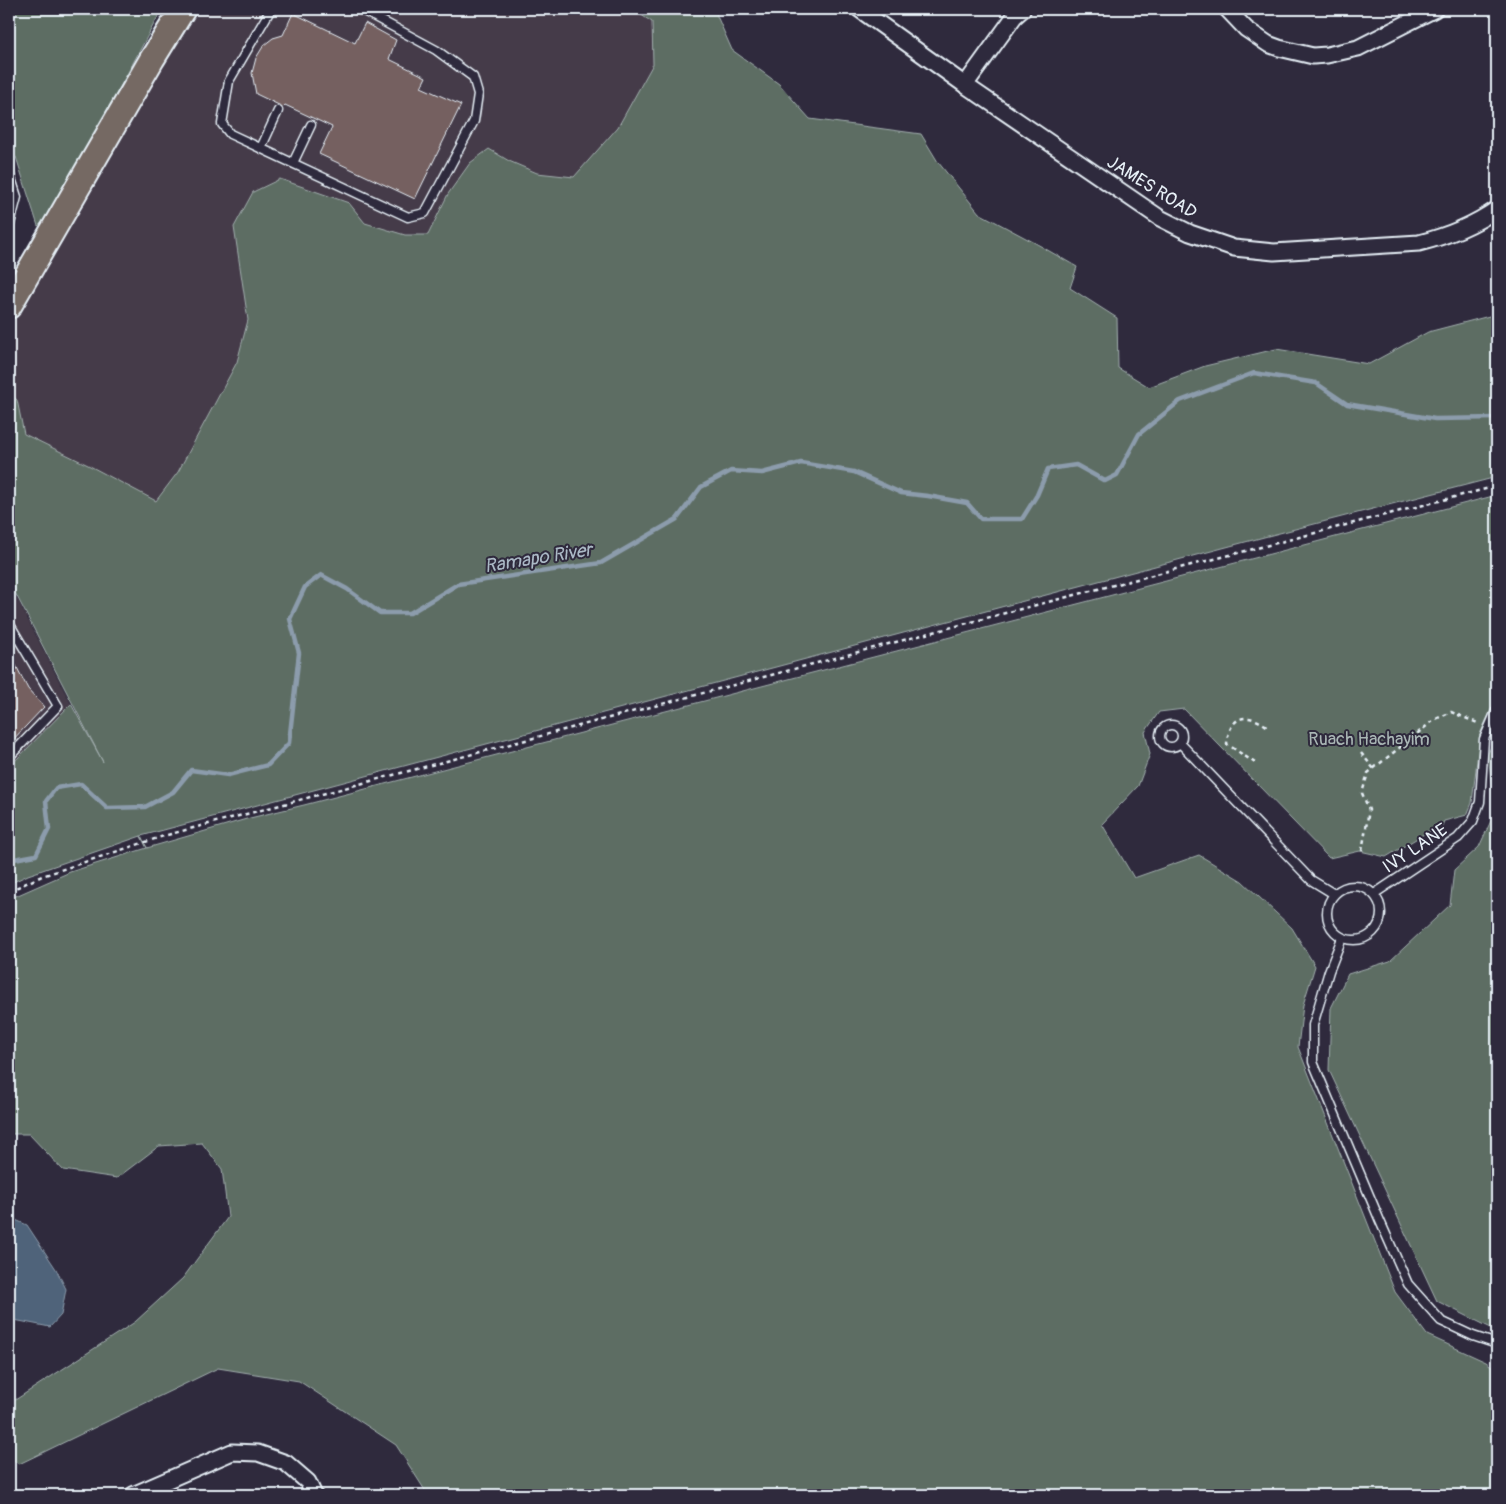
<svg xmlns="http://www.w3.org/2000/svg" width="1506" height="1504" font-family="Pangolin,sans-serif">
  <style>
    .built { fill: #443a48 }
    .green { fill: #5d6d64; stroke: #a2afae }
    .water { fill: #4f647a; stroke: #8c9cac }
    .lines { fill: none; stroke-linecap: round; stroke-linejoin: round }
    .stream { stroke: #8c9cac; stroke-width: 4.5 }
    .building { fill: #746061; stroke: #e8f1f8 }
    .lane-casing { stroke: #e8f1f8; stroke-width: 11 }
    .street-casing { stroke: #e8f1f8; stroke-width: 19 }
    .primary-casing { stroke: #e8f1f8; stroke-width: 28 }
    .path { stroke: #e8f1f8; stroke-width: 2.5; stroke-dasharray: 4 4; stroke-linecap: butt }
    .lane { stroke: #2f2a3d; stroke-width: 8 }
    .street { stroke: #2f2a3d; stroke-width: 15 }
    .primary { stroke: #756964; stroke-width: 24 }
    .labels { text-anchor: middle; stroke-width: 4; stroke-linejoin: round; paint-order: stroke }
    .street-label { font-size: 18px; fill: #e8f1f8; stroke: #2f2a3d }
    .park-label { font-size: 18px; fill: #a9b6b5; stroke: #2f2a3d }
    .water-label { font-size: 19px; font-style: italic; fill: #abb9c6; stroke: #2f2a3d }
  </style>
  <rect width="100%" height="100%" fill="#2f2a3d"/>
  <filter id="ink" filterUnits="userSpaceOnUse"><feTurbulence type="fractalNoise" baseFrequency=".02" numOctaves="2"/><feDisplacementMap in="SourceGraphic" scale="10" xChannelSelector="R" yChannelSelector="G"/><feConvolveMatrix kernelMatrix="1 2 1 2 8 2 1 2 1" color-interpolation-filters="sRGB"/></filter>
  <g filter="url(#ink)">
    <g class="built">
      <polygon points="183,9 665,9 697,25 557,323 184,523 9,434 9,300"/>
      <polygon points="9,583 71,704 9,767"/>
    </g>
    <g class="green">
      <polygon points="9,9 162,9 52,214 38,226 16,157 9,154"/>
      <polygon points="632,9 716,9 717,16 732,50 779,84 810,119 921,134 938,162 979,213 1037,244 1077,267 1070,288 1117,318 1118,368 1149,387 1205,366 1276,349 1369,364 1428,332 1497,314 1497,477 1264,537 141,836 147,848 250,818 304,805 1497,495 1497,697 1480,734 1472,803 1467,815 1444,821 1436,840 1429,831 1386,857 1360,851 1329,858 1184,709 1159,712 1145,732 1150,754 1138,786 1102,824 1134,878 1199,855 1242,881 1292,928 1315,966 1303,1005 1298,1047 1395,1292 1427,1335 1486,1362 1497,1370 1497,1495 428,1495 396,1445 299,1381 218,1368 19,1464 9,1458 9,1404 135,1322 183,1278 228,1217 222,1169 202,1143 159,1146 117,1178 63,1170 29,1134 9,1134 9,899 70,872 147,848 141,836 28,875 9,884 9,767 71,704 103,762 9,581 9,393 17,400 24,434 88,465 156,501 178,472 237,362 248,320 234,227 253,192 280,179 349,203 365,223 405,235 428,235 448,194 470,163 489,149 509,161 537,173 574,177 618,127 653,64 652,22"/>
      <polygon points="1497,732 1497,1331 1437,1301 1329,1070 1331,1008 1348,974 1390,961 1450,905 1454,870 1479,847 1495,812 1488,754"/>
    </g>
    <polygon class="water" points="11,1218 27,1225 56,1269 66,1289 61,1315 50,1327 9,1319 9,1219"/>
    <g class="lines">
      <polyline class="stream" points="9,860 36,855 49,829 46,801 56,788 81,784 107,808 145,807 173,792 191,770 228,775 268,765 289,743 299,653 290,619 305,587 321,575 347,589 380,613 410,613 458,584 601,563 677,519 701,487 731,471 762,473 801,463 854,472 901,493 928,496 967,503 981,519 1022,519 1037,495 1048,469 1076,465 1105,481 1117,475 1139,434 1180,401 1254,373 1316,383 1347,404 1435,419 1497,418"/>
    </g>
    <g class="building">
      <polygon points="293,13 355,43 365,23 396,40 389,59 426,77 421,87 461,105 415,199 319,154 332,127 285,105 283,107 256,94 252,73 256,58 264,45 273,38 283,35"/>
      <polygon points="9,652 28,689 44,707 9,744"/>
    </g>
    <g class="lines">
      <g class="lane-casing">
        <g id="lane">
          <polyline points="271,9 229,81 222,124 230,134 408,217 425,213 474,121 478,94 473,77 436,50 360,9"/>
          <polyline points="261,148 278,111"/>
          <polyline points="293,163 311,125"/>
          <polyline points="9,172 17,197 9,228"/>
          <polyline points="9,623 58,706 9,757"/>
          <circle cx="1171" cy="736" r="11"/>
          <polyline points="1180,743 1311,880 1334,894"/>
          <circle cx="1354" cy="913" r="27"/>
          <polyline points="1374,894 1458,838 1473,821 1480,802 1484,739 1497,709"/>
          <polyline points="1342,938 1329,971 1313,1025 1313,1062 1380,1221 1408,1284 1441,1321 1473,1336 1497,1344"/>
        </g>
      </g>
      <g class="street-casing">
        <g id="street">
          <path d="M 859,9 L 965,85 L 1160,218 L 1190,233 L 1234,248 L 1274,252 L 1419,243 C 1447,236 1474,225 1497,209"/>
          <polyline points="1227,9 1246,29 1268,44 1279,48 1313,56 1327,55 1358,48 1435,9"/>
          <polyline points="965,85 1014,17 1023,9"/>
          <polyline points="133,1495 232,1452 258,1453 286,1463 308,1482 314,1495"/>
        </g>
      </g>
      <g class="primary-casing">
        <polyline id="primary" points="9,306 152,59 183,9"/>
      </g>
      <g class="path">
        <polyline points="1414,736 1420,745"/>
        <polyline points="1361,753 1374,769"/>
        <path d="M 1255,763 L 1227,744 C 1229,715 1248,711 1269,728"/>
        <polyline points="1362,851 1369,810 1362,793 1368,773 1434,720 1451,712 1480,724"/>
        <polyline points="9,891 42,876 167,835 1013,611 1497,486"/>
      </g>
      <use href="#lane" class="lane"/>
      <use href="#street" class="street"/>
      <use href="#primary" class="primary"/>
    </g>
  </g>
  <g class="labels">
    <g class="street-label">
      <text transform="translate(1152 187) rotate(32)" y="6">JAMES ROAD</text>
      <text transform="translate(1415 848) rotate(-34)" y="6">IVY LANE</text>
    </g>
    <g class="park-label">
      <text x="1369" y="745">Ruach Hachayim</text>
    </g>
    <g class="water-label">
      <text transform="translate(538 557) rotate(-9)" y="7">Ramapo River</text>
    </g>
  </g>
  <rect width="1506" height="1504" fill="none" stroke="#2f2a3d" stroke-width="30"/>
  <rect x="15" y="15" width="1476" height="1474" fill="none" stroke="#e8f1f8" stroke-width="2" filter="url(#ink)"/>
</svg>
